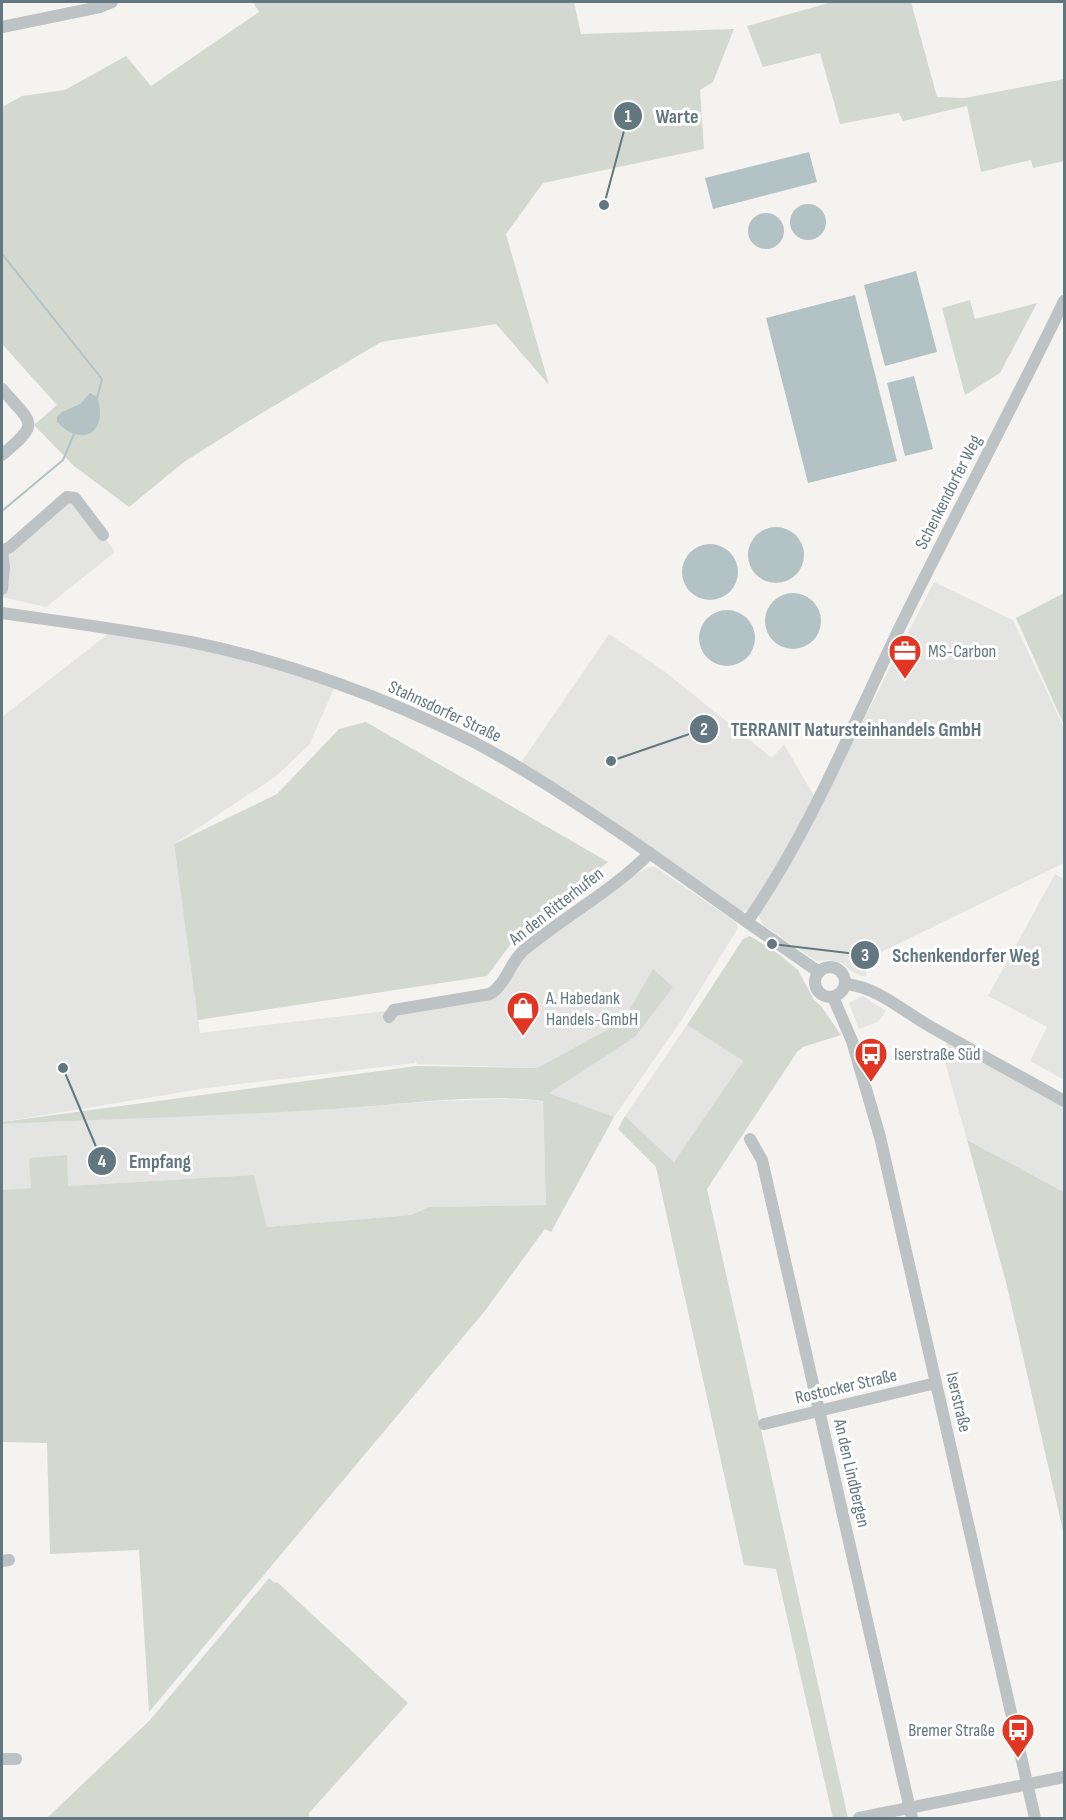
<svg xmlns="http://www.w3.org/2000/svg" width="1066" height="1820" font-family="'Sofia Sans Condensed',sans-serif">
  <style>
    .built { fill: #e4e5e3 }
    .green { fill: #d3d9cf }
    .water { fill: #b3c2c4 }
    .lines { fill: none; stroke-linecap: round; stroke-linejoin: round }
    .stream { stroke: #b3c2c4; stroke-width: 2 }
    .minor { stroke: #bdc2c4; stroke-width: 12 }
    .labels { text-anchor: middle; stroke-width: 6; stroke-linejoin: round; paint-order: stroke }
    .street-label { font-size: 18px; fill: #637780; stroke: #fff }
    .poi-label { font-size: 18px; fill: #637780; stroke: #fff; text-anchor: start }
    .leader { fill: none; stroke: #637780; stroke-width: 2 }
    .callout-dot { fill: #637780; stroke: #fff; stroke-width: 2 }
    .mark-label { font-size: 18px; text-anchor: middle; font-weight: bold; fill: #fff }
    .callout-label { font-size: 20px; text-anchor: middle; font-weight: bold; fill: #637780; stroke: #fff; stroke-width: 6; stroke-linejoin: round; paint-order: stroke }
  </style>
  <rect width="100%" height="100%" fill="#f4f3ef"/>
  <g class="built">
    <polygon points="67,497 103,535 115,552 46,607 2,597 3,559"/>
    <polygon points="934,582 1013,620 1064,728 1064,863 867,959 866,977 854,973 842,963 828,960 816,961 763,925 758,914 797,850"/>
    <polygon points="109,633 206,650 336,684 309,745 275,777 174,844 200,1033 394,1010 490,994 522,952 586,905 648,867 655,867 736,922 738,928 681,1021 614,1117 548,1093 635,1037 653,970 628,1012 607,1030 537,1068 417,1064 415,1060 415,1063 207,1088 2,1122 2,717"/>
    <polygon points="609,634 664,671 772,758 784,744 814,796 788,848 750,910 742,911 518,767"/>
    <polygon points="1055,874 1064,879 1064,1080 1030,1061 1047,1027 988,996"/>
    <polygon points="863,996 886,1011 878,1022 859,1029 849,1003"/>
    <polygon points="687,1025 743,1061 674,1162 625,1116"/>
    <polygon points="948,1041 1064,1105 1064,1192 967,1140 942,1052"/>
    <polygon points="506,1099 543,1101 546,1205 429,1207 411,1215 267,1227 254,1175 2,1190 2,1124 333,1109 438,1101"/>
  </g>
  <g class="green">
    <polygon points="253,2 574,2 581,34 734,29 713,82 700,90 704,149 543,183 506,234 549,385 496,324 381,342 247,422 184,462 129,507 74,466 34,425 57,405 2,344 2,107 22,96 65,90 126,56 151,86 259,12"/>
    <polygon points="832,2 911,2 937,97 965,98 1064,79 1064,161 1033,168 1031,160 981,172 967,106 903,121 899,113 840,124 820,53 763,67 747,26"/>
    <polygon points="970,300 975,319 1037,303 1000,373 965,395 942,308"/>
    <polygon points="1064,593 1064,725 1016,618"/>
    <polygon points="366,722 608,862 516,937 487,976 198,1020 174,844 277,794 339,729"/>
    <polygon points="750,936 780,955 798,970 814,1000 821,1006 841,1035 803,1047 797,1052 707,1189 848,1818 833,1818 776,1569 744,1565 656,1167 618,1129 625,1116 674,1162 743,1061 687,1025 743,939"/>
    <path d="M 653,969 L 673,987 L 635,1037 L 549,1093 L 614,1117 L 551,1232 L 545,1229 L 484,1312 L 149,1712 L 139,1550 L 50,1554 L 47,1443 L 2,1442 L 2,1190 L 31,1188 L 29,1158 L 67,1155 L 68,1186 L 254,1175 L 267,1227 L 411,1215 L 429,1207 L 546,1205 L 543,1101 C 477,1093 400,1105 334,1109 C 223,1116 112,1119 2,1124 L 2,1122 L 416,1066 L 537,1068 L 607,1030 L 628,1012 Z"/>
    <polygon points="967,1140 1064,1192 1064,1535 1006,1282"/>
    <polygon points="269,1578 275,1583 277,1582 408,1703 309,1813 309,1818 47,1818 150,1720"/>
  </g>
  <g class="water">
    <polygon points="809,152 817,182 713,209 705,178"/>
    <circle cx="808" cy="222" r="18"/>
    <circle cx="766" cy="231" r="18"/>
    <polygon points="916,271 937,352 885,366 864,285"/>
    <polygon points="855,295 897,461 808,483 766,318"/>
    <polygon points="914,376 933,449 905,456 887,383"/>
    <path d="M 90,393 L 97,397 C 109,430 84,450 57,422 L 57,417 L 62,412 L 80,404 Z"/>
    <circle cx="776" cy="555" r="28"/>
    <circle cx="710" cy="572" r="28"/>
    <circle cx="793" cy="621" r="28"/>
    <circle cx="727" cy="638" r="28"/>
  </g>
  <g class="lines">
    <g class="stream">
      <polyline points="2,254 102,379 97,399"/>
      <polyline points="2,511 63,460 74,434"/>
    </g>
    <g class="minor">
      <polyline points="2,27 100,7 112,2"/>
      <path d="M 2,389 C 33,425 41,422 2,455"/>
      <polyline points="2,551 10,547 67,497 75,498 103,535"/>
      <polyline points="2,552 4,567 2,589"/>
      <path d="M 2,613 C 65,622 128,630 191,642 C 285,661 384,697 470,740 C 524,768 574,802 625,836 C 690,881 753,927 819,972"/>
      <path d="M 747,922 C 809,833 850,731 897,633 C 951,522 1010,413 1064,301"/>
      <circle cx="830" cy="982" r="15"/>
      <path d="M 846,984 C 880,988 902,1011 931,1027 C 975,1052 1020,1076 1064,1101"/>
      <polyline points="833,997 852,1041 880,1137 1035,1818"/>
      <path d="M 389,1017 L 394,1010 L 490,994 C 507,983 510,962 524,950 C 565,916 612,891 650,853"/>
      <polyline points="750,1139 762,1160 912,1818"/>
      <polyline points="764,1424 936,1383"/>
      <polyline points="2,1561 9,1560"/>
      <polyline points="2,1759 16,1759"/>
      <polyline points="859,1818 1064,1777"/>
    </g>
  </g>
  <defs>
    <g id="office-pin" transform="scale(1.725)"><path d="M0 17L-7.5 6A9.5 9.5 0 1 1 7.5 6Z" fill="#e13622" stroke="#fff"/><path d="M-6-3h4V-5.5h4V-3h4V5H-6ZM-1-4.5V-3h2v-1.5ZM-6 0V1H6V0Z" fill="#fff"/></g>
    <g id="shop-pin" transform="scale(1.725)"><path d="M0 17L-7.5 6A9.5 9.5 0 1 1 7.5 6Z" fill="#e13622" stroke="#fff"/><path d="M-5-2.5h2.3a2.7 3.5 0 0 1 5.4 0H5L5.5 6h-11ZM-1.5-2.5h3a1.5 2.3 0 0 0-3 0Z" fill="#fff"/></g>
    <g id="bus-pin" transform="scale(1.725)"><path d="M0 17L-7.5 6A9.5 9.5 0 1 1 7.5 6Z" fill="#e13622" stroke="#fff"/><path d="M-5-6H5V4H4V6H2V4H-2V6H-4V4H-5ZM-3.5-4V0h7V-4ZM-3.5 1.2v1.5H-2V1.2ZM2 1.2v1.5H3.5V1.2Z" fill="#fff"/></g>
  </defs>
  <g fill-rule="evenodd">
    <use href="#office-pin" x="905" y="651"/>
    <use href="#shop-pin" x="523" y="1008"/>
    <use href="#bus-pin" x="871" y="1054"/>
    <use href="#bus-pin" x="1018" y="1730"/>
  </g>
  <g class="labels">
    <g class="street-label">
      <text transform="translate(948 492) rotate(-63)" y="6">Schenkendorfer Weg</text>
      <text transform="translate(445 711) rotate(25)" y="6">Stahnsdorfer Straße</text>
      <text transform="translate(556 906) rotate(-38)" y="6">An den Ritterhufen</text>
      <text transform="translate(846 1386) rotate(-13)" y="6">Rostocker Straße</text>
      <text transform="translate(959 1402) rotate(77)" y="6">Iserstraße</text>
      <text transform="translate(852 1473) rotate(77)" y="6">An den Lindbergen</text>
    </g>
    <g class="poi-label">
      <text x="928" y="657">MS-Carbon</text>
      <text x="546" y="1004">A. Habedank<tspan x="546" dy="21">Handels-GmbH</tspan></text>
      <text x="894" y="1060">Iserstraße Süd</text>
      <text x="995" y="1736" text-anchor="end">Bremer Straße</text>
    </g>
  </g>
  <path class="leader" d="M604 205L628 116M611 761L704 729M772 944L865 955M63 1068L102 1161"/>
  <g class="callout-dot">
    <circle cx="604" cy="205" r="6"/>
    <circle cx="611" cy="761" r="6"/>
    <circle cx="772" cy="944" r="6"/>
    <circle cx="63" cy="1068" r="6"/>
    <circle cx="628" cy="116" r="15"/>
    <circle cx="704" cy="729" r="15"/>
    <circle cx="865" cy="955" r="15"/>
    <circle cx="102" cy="1161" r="15"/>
  </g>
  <g class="mark-label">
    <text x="628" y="122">1</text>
    <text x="704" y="735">2</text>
    <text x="865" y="961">3</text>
    <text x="102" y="1167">4</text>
  </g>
  <g class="callout-label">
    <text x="677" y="123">Warte</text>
    <text x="856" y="736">TERRANIT Natursteinhandels GmbH</text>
    <text x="966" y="962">Schenkendorfer Weg</text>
    <text x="160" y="1168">Empfang</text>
  </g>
  <rect width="1066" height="1820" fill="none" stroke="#637780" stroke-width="6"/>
</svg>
